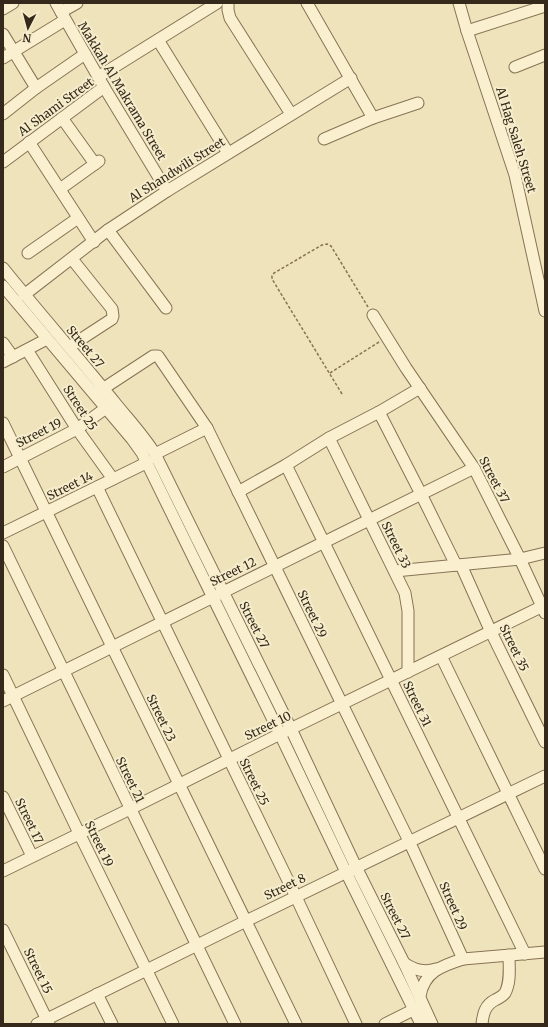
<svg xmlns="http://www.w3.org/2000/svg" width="548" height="1027" font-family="Merriweather,serif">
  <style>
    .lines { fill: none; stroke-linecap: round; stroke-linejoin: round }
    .minor-casing { stroke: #877355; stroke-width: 13 }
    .path { stroke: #877355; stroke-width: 1.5; stroke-dasharray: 3 2; stroke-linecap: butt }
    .minor { stroke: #faf0cf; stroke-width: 11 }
    .labels { text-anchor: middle; stroke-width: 4; stroke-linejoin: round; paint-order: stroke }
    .street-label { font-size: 12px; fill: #35291b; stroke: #f6edcc }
  </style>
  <rect width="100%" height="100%" fill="#efe3bc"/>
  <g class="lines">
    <g class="minor-casing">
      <g id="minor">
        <polyline points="56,3 104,87 167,191"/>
        <polyline points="228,3 228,10 230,18 291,114"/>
        <polyline points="307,3 373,118"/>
        <polyline points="459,3 467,31 515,175 545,311"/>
        <polyline points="3,9 13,3"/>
        <polyline points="61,12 77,3"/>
        <polyline points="467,31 545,6"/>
        <polyline points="3,34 36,88"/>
        <polyline points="158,40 228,153"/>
        <polyline points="3,58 65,20"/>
        <polyline points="515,67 545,55"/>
        <polyline points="98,77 217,3"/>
        <polyline points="3,114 36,88 85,54"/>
        <polyline points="62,118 95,164"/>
        <polyline points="324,139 373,118 418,103"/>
        <polyline points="29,142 94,242"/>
        <polyline points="3,162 104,87"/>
        <polyline points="60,189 99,161"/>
        <polyline points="108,230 166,308"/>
        <polyline points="28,253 78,218"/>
        <path d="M 3,268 C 40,314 79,358 116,404 C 129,420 144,436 155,454 L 291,729 L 356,867 L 404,963 L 432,1024"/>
        <polyline points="3,286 132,439 142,453 280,734 346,872 421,1024"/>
        <polyline points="24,295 108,230 167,191 351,78"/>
        <polyline points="373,315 406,368 474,468 520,559 545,613"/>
        <polyline points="3,343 13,357"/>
        <polyline points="69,347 112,319 113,316 112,309 72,259"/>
        <polyline points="27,350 77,429 113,479"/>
        <polyline points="3,362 47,339"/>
        <polyline points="98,392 153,356 158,356 207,428 409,841 463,959"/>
        <polyline points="379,412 421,494 456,565"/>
        <polyline points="3,423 296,1024"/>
        <polyline points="329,438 405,593 408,611 408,672"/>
        <polyline points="155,454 207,428"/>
        <polyline points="286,465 525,954"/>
        <polyline points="3,467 77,429 106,408"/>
        <polyline points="97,487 296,897 356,1024"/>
        <polyline points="238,492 286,465 329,438 379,412 420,388"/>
        <polyline points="3,533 148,462"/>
        <polyline points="3,546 235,1024"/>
        <polyline points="461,565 491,632 545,742"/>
        <polyline points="395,571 520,559 545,553"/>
        <polyline points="441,656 545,869"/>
        <polyline points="3,675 79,833 173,1024"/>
        <polyline points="3,701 474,468"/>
        <polyline points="3,797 32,856"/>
        <polyline points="3,871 130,809 280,734 545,605"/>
        <polyline points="3,930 49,1024"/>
        <path d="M 404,963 C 414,970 424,973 436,969"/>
        <polyline points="97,994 112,1024"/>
        <path d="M 420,996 C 424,972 441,966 463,959 L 545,952"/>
        <polyline points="37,1024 246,921 545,776"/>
        <polyline points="385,1024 419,1007"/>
        <path d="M 482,1024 C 483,1014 485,1005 495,1000 C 499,998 502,997 505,993 C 511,982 509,967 509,955"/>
      </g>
    </g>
    <g class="path">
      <polyline points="330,373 379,342"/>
      <polyline points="342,394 272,279 272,276 274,273 322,245 327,244 331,246 368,307"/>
    </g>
    <use href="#minor" class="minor"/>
  </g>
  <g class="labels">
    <g class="street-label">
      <text transform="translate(122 91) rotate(59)" y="4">Makkah Al Makrama Street</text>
      <text transform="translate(56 107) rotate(-36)" y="4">Al Shami Street</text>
      <text transform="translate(516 140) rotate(73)" y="4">Al Hag Saleh Street</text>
      <text transform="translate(177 170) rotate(-32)" y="4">Al Shandwili Street</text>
      <text transform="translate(85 347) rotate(50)" y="4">Street 27</text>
      <text transform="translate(80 408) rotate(57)" y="4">Street 25</text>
      <text transform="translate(39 433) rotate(-27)" y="4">Street 19</text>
      <text transform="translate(494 480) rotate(62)" y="4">Street 37</text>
      <text transform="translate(70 486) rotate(-26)" y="4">Street 14</text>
      <text transform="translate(396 545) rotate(64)" y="4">Street 33</text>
      <text transform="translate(233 572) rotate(-26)" y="4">Street 12</text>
      <text transform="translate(312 614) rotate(64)" y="4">Street 29</text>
      <text transform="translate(254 625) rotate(63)" y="4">Street 27</text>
      <text transform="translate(514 648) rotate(64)" y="4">Street 35</text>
      <text transform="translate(417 704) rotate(64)" y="4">Street 31</text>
      <text transform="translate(161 718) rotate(64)" y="4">Street 23</text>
      <text transform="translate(268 726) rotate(-26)" y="4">Street 10</text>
      <text transform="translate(130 780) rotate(64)" y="4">Street 21</text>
      <text transform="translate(254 782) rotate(64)" y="4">Street 25</text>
      <text transform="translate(29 821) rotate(64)" y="4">Street 17</text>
      <text transform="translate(99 844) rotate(64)" y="4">Street 19</text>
      <text transform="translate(285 887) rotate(-26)" y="4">Street 8</text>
      <text transform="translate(453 906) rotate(66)" y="4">Street 29</text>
      <text transform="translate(395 916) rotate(63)" y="4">Street 27</text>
      <text transform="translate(38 971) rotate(64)" y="4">Street 15</text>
    </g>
  </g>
  <rect width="548" height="1027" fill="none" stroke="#35291b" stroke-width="8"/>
  <g transform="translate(28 28) rotate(186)" stroke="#f6edcc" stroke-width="3" paint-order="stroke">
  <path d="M0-3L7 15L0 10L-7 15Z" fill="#35291b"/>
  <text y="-6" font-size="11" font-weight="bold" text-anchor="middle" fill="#35291b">N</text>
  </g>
</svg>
